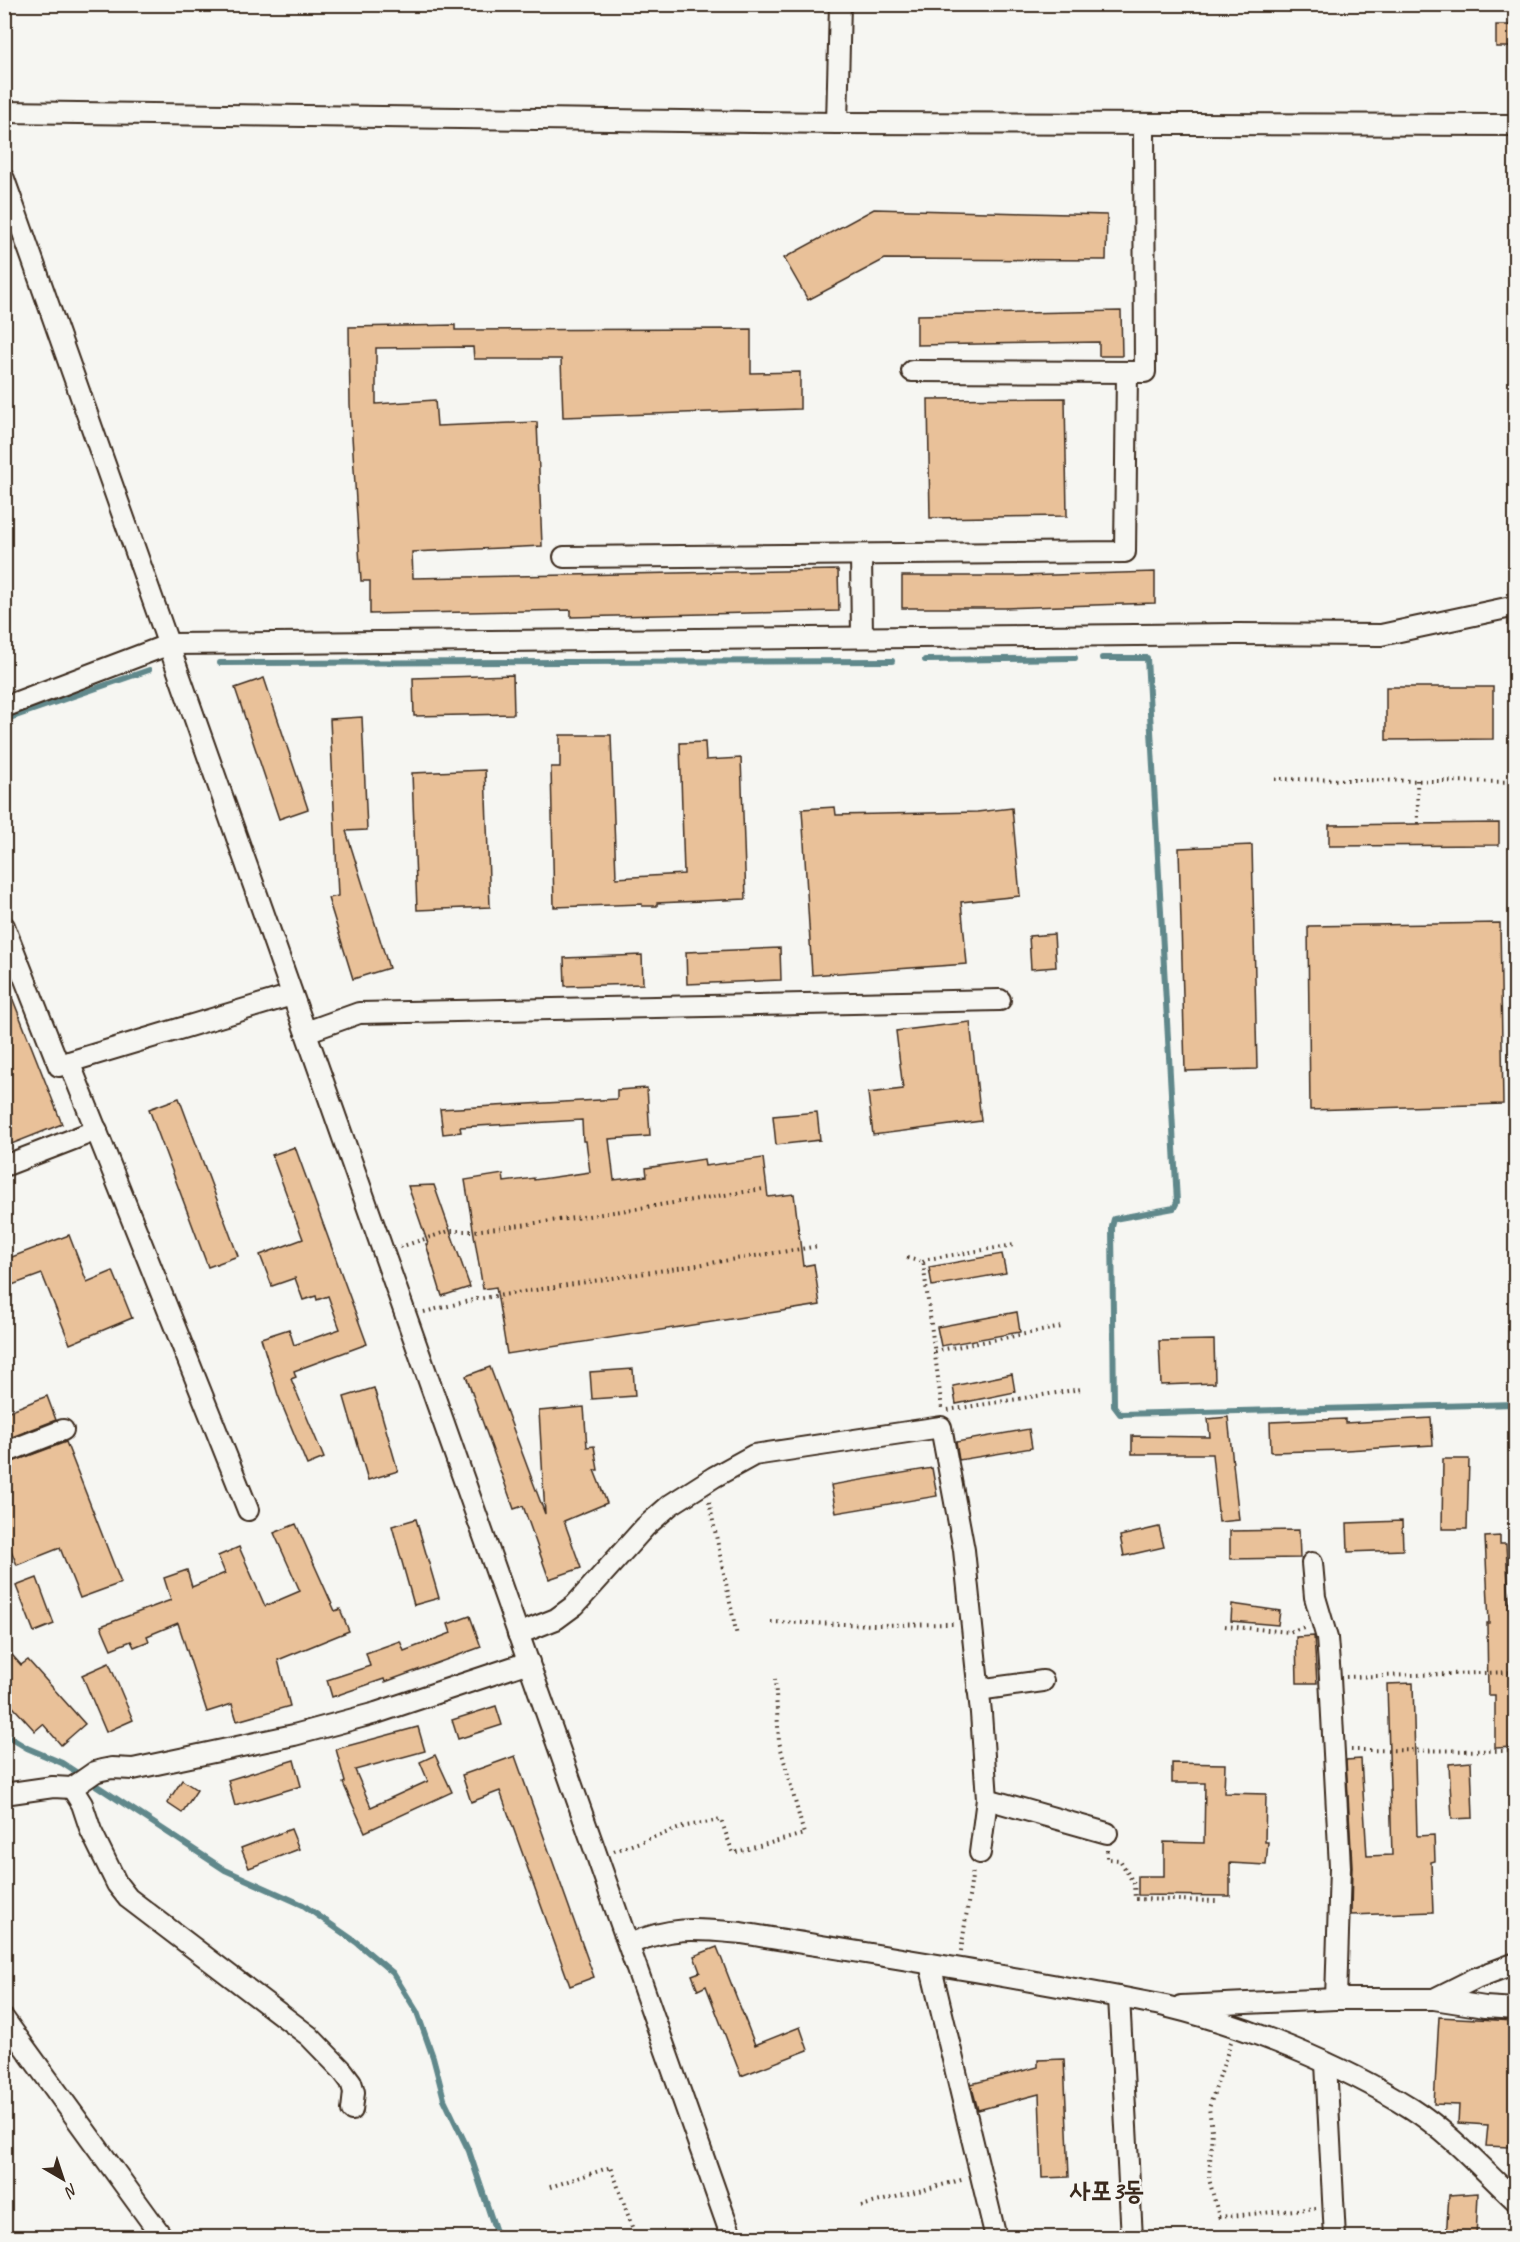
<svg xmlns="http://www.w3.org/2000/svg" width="1520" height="2242" font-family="Caveat,'Poor Story',sans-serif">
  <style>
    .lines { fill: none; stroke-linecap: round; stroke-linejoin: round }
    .stream { stroke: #60888b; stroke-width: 6 }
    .building { fill: #e9c199; stroke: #3b2a1e; stroke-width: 1.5 }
    .minor-casing { stroke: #3b2a1e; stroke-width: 24 }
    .path { stroke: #3b2a1e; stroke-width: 4; stroke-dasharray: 1.5 4.5; stroke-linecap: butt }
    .minor { stroke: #f6f6f2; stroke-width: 20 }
    .labels { text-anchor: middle; stroke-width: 4.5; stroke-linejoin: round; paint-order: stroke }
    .neighbourhood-label { font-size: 26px; font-weight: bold; fill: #3b2a1e; stroke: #f6f6f2 }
  </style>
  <rect width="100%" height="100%" fill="#f6f6f2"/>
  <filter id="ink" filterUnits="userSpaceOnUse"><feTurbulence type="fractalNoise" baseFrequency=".0167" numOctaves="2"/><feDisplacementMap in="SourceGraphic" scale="12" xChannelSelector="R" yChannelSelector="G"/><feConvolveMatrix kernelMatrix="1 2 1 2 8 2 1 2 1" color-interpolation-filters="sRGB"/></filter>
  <g filter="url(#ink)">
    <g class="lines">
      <g class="stream">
        <polyline points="1102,658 1147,658 1177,1202 1174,1208 1114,1219 1112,1227 1114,1406 1120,1414 1516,1404"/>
        <polyline points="925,660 1075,658"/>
        <polyline points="220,663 892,661"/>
        <polyline points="4,720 149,670"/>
        <polyline points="4,1734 27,1748 62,1763 225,1870 303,1905 356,1942 393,1973 417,2012 433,2057 444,2099 469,2151 498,2238"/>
      </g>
    </g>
    <g class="building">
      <rect x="1496" y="25" width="19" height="22"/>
      <polygon points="874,209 1107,215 1106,260 885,259 808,300 784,258"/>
      <polygon points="1121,311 1122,356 1099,356 1099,342 917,345 917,315"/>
      <polygon points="455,325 455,330 751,329 751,373 800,372 800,409 563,417 561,359 474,359 473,347 376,348 376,404 435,400 437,426 537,422 542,546 412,552 413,578 838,570 839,611 571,617 571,610 370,614 370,581 361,581 350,404 349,327"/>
      <polygon points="1065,398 1067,516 930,518 928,399"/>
      <polygon points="1155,572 1155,603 1005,608 902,608 902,576 1019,576"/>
      <polygon points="513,675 514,714 414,716 413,678"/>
      <polygon points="264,678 308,809 279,819 235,688"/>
      <polygon points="1386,687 1493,687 1493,739 1386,740"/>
      <polygon points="362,717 367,830 346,831 389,968 353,979 328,898 338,896 330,719"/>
      <polygon points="560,735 611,735 616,878 684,874 680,743 705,742 706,760 741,758 746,899 657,903 657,906 642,906 642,904 554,907 551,767 560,767"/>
      <polygon points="485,770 490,907 417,910 412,773"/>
      <polygon points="835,807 836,815 977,812 1012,808 1020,896 961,902 967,964 812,975 802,809"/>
      <polygon points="1499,823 1499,845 1329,846 1329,825"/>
      <polygon points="1252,845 1257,1069 1185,1071 1179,848"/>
      <polygon points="1500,923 1503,1104 1310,1110 1308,926"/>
      <polygon points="1054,934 1056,967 1031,969 1029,936"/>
      <polygon points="780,948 781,980 687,984 686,952"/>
      <polygon points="642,955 643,984 565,986 564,958"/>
      <polygon points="4,977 62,1124 4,1147"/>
      <polygon points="970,1022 981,1121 873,1135 868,1093 903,1089 896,1031"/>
      <polygon points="647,1088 650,1136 609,1139 614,1180 647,1176 646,1168 704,1159 705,1166 763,1158 768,1197 794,1194 803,1266 814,1264 820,1305 507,1354 496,1287 483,1289 465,1180 503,1174 504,1182 534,1178 534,1180 590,1172 586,1141 583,1141 582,1120 460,1127 461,1132 443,1134 440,1109 617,1099 617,1090"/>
      <polygon points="179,1098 238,1256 208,1267 149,1109"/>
      <polygon points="817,1112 820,1140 776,1145 773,1116"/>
      <polygon points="295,1147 367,1344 294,1371 296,1377 291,1379 324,1458 307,1465 278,1395 261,1338 289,1329 294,1345 340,1329 328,1296 317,1300 316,1296 303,1300 295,1278 272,1286 260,1255 303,1239 272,1155"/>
      <polygon points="434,1185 470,1287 442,1296 426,1244 428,1244 408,1186"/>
      <polygon points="69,1235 87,1282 113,1271 132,1318 70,1344 42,1274 4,1288 4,1260"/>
      <polygon points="1002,1254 1006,1273 932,1286 929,1267"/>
      <polygon points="1017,1312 1020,1332 941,1346 937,1327"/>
      <polygon points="1214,1340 1215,1383 1161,1385 1159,1341"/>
      <polygon points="490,1367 545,1514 539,1411 584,1407 587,1447 594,1446 598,1470 594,1470 607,1503 564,1521 581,1568 549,1579 523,1506 514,1509 466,1376"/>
      <polygon points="633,1369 635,1396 592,1399 590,1372"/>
      <polygon points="1012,1374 1015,1392 956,1404 953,1386"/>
      <polygon points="374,1388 398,1471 368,1480 344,1397"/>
      <polygon points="47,1396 56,1420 4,1440 4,1413"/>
      <polygon points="1228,1417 1239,1520 1219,1522 1212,1454 1132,1454 1132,1436 1210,1437 1208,1419"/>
      <polygon points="1431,1418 1433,1445 1346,1450 1271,1452 1270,1422 1345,1419 1345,1423"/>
      <polygon points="1029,1429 1032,1448 959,1460 956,1442"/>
      <polygon points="66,1442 121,1583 80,1598 60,1548 17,1565 4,1533 4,1465"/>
      <polygon points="1443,1459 1469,1459 1467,1529 1442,1529"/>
      <polygon points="932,1468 937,1496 836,1513 831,1485"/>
      <polygon points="416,1519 439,1598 414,1605 392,1526"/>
      <polygon points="1402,1521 1403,1550 1348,1552 1347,1523"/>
      <polygon points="296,1524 335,1611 340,1609 349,1631 278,1660 290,1706 237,1721 232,1704 207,1712 178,1623 147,1636 149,1641 134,1647 131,1641 111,1649 101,1626 171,1600 164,1578 187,1570 192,1587 225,1573 218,1556 239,1547 265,1606 300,1591 274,1533"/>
      <polygon points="1159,1527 1164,1547 1124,1556 1120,1536"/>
      <polygon points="1299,1530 1300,1558 1230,1559 1230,1531"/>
      <polygon points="1500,1536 1500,1544 1506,1544 1510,1622 1514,1622 1515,1747 1495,1748 1495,1695 1488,1695 1487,1623 1489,1623 1485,1537"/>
      <polygon points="37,1578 54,1624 34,1632 16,1586"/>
      <polygon points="1232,1604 1280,1611 1278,1625 1231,1621"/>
      <polygon points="470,1616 481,1647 385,1682 384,1679 332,1697 327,1680 370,1666 366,1653 400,1641 404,1651 451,1633 448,1624"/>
      <polygon points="1314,1636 1317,1683 1297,1683 1296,1637"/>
      <polygon points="4,1646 21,1665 28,1660 85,1724 61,1745 43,1724 35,1731 4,1697"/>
      <polygon points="109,1663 133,1720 106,1732 82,1675"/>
      <polygon points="1413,1683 1417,1836 1434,1835 1435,1861 1431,1862 1433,1912 1351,1915 1352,1866 1346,1760 1361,1759 1367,1856 1392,1855 1387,1684"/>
      <polygon points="496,1706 502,1725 458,1739 452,1720"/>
      <polygon points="418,1727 425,1751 355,1770 371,1807 428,1781 420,1762 435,1755 452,1792 365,1832 343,1783 345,1782 336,1749"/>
      <polygon points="515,1756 594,1977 570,1986 500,1791 471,1802 462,1775"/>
      <polygon points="294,1760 301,1786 235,1806 228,1780"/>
      <polygon points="1471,1762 1473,1818 1452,1819 1449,1764"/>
      <polygon points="1172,1763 1225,1764 1224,1793 1266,1794 1265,1842 1268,1842 1266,1865 1230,1863 1230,1896 1138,1895 1138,1876 1164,1876 1164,1842 1204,1843 1205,1783 1172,1783"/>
      <polygon points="182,1780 197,1790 182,1813 167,1803"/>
      <polygon points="291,1829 299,1849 249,1868 241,1848"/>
      <polygon points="717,1947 755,2045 800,2027 808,2050 741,2076 706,1986 698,1990 692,1975 700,1972 694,1956"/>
      <polygon points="1439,2017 1515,2021 1509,2147 1486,2146 1488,2125 1458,2123 1459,2105 1434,2104"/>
      <polygon points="1064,2059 1069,2177 1042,2178 1039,2094 978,2110 971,2084 1038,2067 1038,2060"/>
      <polygon points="1478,2193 1476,2238 1446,2238 1449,2195"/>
    </g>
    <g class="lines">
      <g class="minor-casing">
        <g id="minor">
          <polyline points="4,112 837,123 1516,125"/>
          <polyline points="837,123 840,4"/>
          <polyline points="4,179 732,2238"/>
          <polyline points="912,371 1145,372 1144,124"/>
          <polyline points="861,555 862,637"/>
          <polyline points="564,557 1125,552 1127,372"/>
          <polyline points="4,707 170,644 1236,634 1381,635 1516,606"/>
          <polyline points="4,926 59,1066 69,1062 292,995"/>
          <polyline points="306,1032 359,1013 1000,1000"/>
          <polyline points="69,1062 248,1510"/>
          <polyline points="4,1166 97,1130"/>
          <polyline points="4,1453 63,1430"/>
          <polyline points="1312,1563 1315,1597 1327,1638 1330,1678 1340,1867 1336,1999"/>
          <polyline points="518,1634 556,1619 575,1605 645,1527 670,1505 714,1477 754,1455 941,1427 964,1550 981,1713 987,1799 980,1853"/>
          <polyline points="978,1690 1043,1681"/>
          <polyline points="72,1788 82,1804 91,1831 117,1884 128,1898 309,2036 342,2070 351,2082 354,2092 352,2110"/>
          <polyline points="4,1794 53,1787 72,1788 95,1772 102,1770 112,1768 133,1769 294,1735 376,1713 529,1662"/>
          <polyline points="987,1799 1107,1833"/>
          <path d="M 629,1944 C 672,1926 696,1929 741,1933 C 839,1949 938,1964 1036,1982 C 1079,1990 1122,1997 1165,2006 C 1244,2025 1343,2065 1411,2108 C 1450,2133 1482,2169 1516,2201"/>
          <polyline points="930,1964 996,2238"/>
          <polyline points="1119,1997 1132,2238"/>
          <polyline points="1434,1999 1476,1978 1516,1963"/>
          <polyline points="1181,2006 1336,1999 1434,1999 1485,2007 1516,2009"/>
          <polyline points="4,2019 163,2238"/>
          <polyline points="1326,2063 1335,2238"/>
        </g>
      </g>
      <g class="path">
        <polyline points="1275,779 1516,782"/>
        <polyline points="1417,780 1418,824"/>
        <polyline points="400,1247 449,1231 474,1231 582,1217 763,1189"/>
        <polyline points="907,1258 923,1262 942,1409"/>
        <polyline points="923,1262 928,1259 1014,1245"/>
        <polyline points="424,1312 477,1299 820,1246"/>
        <polyline points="935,1351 1062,1327"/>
        <polyline points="948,1410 1081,1389"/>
        <polyline points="709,1502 737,1636"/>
        <polyline points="771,1622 876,1625 953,1624"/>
        <polyline points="1225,1626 1289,1632 1304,1627"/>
        <polyline points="1346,1677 1516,1672"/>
        <polyline points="1351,1750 1516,1751"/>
        <polyline points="1107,1850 1107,1859 1120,1860 1134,1884 1135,1899 1216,1901"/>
        <polyline points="614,1851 686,1826 721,1820 733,1853 804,1834 779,1742 775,1679"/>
        <polyline points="961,1951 973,1870"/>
        <polyline points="1231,2042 1209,2108 1212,2130 1209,2179 1219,2217 1317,2208"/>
        <polyline points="550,2187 611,2167 636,2238"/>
        <polyline points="861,2206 965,2179"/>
      </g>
      <use href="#minor" class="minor"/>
    </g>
  </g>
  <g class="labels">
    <g class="neighbourhood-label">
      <text x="1107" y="2199">사포3동</text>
    </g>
  </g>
  <rect width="1520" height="2242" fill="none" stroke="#f6f6f2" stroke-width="24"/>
  <rect x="12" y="12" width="1496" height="2218" fill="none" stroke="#3b2a1e" stroke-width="2" filter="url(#ink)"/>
  <g transform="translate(63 2179) rotate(141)" stroke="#f6f6f2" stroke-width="4.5" paint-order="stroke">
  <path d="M0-4.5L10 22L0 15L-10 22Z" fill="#3b2a1e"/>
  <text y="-9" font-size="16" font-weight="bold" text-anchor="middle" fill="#3b2a1e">N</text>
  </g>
</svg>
